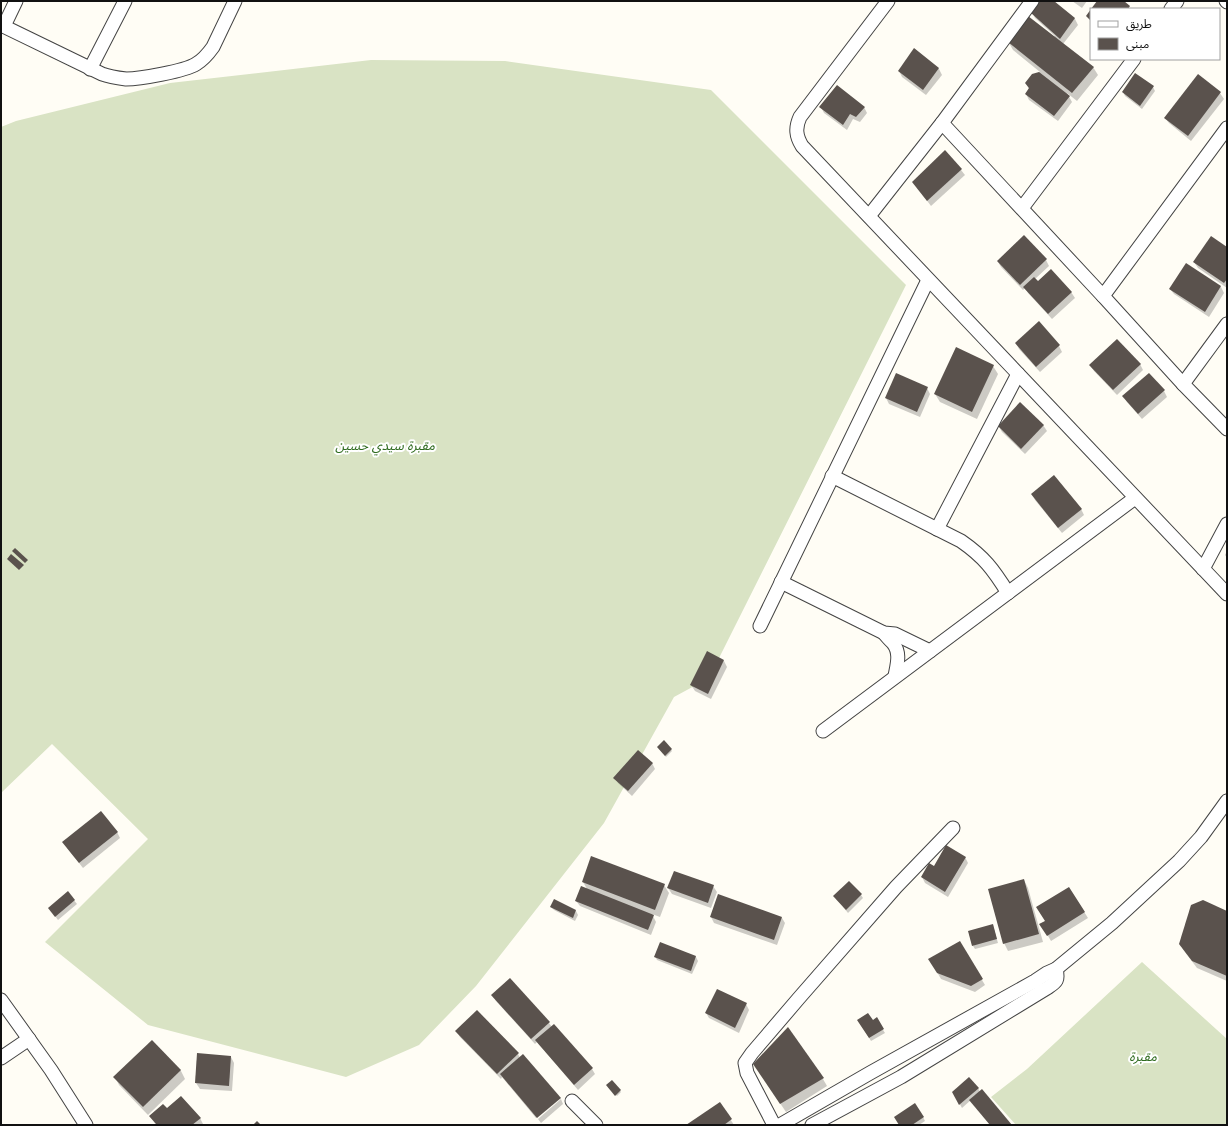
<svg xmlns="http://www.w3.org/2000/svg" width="1228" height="1126" font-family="'Libre Baskerville','Noto Sans Arabic',serif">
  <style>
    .cemetery { fill: #d9e3c4 }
    .shadow { fill: #0003 }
    .building { fill: #5a524d }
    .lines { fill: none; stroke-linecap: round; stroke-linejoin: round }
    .minor-casing { stroke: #444; stroke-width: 15 }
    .minor { stroke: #fff; stroke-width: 13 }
    .labels { text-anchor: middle; stroke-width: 4; stroke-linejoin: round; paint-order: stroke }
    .park-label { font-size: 13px; font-style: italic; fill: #2f6b1f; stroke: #fff }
  </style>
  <rect width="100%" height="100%" fill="#fffdf5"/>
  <g class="cemetery">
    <polygon points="371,60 505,61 711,90 906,285 709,678 674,697 604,823 476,986 419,1045 346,1077 148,1025 45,942 148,839 52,744 1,793 1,127 16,121 170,83"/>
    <polygon points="1142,962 1227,1039 1227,1125 1016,1125 991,1097 1027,1069"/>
  </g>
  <g class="shadow">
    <polygon points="1053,1 1075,19 1078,25 1063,44 1093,67 1098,75 1077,101 1067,93 1072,102 1058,121 1029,100 1026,94 1029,89 1026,83 1033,75 1040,72 1013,50 1009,43 1053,37 1055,36 1035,18 1032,12"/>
    <polygon points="1072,1 1087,1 1082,8"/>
    <polygon points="915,49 939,69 942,75 926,95 902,77 899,71"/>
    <polygon points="1136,75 1153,87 1155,91 1142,109 1125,96 1123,92"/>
    <polygon points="1198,76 1220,93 1224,99 1191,141 1169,123 1165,118"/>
    <polygon points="821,107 864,107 867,113 860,122 853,119 847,130 824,113"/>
    <polygon points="961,170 965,175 931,206 913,182"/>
    <polygon points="1227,248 1227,288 1198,268 1194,262"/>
    <polygon points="1046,260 1049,266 1035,279 1038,282 1071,292 1075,298 1052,319 1028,293 1025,288 1023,290 1001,267 998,262"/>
    <polygon points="1186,265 1221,287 1224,293 1209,317 1174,294 1170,289"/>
    <polygon points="1039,323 1059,346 1062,352 1040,372 1019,349 1016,343"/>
    <polygon points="1140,364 1143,370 1117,395 1094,371 1090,365"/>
    <polygon points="993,366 998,374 977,419 940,402 935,394"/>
    <polygon points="927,388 930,394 920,417 889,404 886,398"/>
    <polygon points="1164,391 1167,397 1142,419 1127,402 1124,397"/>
    <polygon points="1043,425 1047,431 1025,454 1002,432 999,427"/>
    <polygon points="1032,494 1081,509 1084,515 1062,533 1035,500"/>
    <polygon points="1227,551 1227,558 1225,555"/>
    <polygon points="707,653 724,661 727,667 711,699 695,691 691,685"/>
    <polygon points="664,742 672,751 666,757 659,749"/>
    <polygon points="652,763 655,769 632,796 618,783 615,778"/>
    <polygon points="117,832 120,838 83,868 67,848"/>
    <polygon points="965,857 968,863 948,897 925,883 922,877 934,867"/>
    <polygon points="1024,880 1028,888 1043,942 1008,951 1004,943"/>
    <polygon points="583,882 664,885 669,893 660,917 652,914 656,922 651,935 580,906 576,901 587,889"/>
    <polygon points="713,886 717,892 711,908 672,894 668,888"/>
    <polygon points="1069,888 1088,918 1051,941 1041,924 1046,921"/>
    <polygon points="68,893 77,904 58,920 49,908"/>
    <polygon points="861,895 863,898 848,913 834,896"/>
    <polygon points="551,907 576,911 578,915 575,921 554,910"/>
    <polygon points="1227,912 1227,981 1197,968 1185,952 1180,944"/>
    <polygon points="711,917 782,918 785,923 777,945 714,923"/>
    <polygon points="994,929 998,943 975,949 973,946"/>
    <polygon points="959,942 985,985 975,992 941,979 930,960"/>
    <polygon points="655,956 696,957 698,961 692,974 657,960"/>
    <polygon points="492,995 549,1023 552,1027 592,1069 595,1074 578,1090 537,1042 535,1044 496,1001"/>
    <polygon points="746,1004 749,1010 739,1033 709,1018 706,1013"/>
    <polygon points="876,1019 885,1033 871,1041 858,1020 872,1021"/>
    <polygon points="456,1031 518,1054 520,1058 559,1098 536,1118 502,1077 501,1079 460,1037"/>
    <polygon points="152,1041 181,1071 185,1079 148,1115 119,1085 115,1077"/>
    <polygon points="198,1054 231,1057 234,1063 232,1091 200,1089 196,1083"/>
    <polygon points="759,1072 823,1079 827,1086 786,1112"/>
    <polygon points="612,1081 621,1092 617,1096 608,1087"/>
    <polygon points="978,1088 980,1092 1010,1125 990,1125 971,1100 962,1108 953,1092"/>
    <polygon points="561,1099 563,1104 541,1123 538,1119"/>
    <polygon points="720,1103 734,1125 688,1125"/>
    <polygon points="167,1110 200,1118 203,1124 202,1125 156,1125 150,1116"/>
    <polygon points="923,1117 925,1121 919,1125 900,1125"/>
  </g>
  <g class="building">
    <polygon points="1034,1 1054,1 1075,18 1060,39 1031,13"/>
    <polygon points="1097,1 1124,1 1130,6 1128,9 1091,9"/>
    <polygon points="1091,9 1091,21 1086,16"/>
    <polygon points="1028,16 1094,67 1072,93 1008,42"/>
    <polygon points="914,48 939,68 923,90 898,71"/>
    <polygon points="1039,72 1070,96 1054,116 1025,94 1029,88 1025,83 1032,74"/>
    <polygon points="1135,73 1154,86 1140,106 1122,92"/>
    <polygon points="1198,74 1221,92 1188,136 1164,118"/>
    <polygon points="837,85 865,107 856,117 850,114 843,125 819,107"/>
    <polygon points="945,150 962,169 927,201 912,182"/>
    <polygon points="1024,235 1047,259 1020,285 997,261"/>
    <polygon points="1211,236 1227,247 1227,279 1224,283 1193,262"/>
    <polygon points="1186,263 1221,286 1205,312 1169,289"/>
    <polygon points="1051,269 1072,292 1048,314 1023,287 1034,277 1038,281"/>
    <polygon points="1039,321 1060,345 1036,367 1015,343"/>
    <polygon points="1117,339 1141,364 1113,390 1089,365"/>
    <polygon points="956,347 994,365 972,412 934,394"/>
    <polygon points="896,373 928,387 917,412 885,398"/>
    <polygon points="1149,373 1165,390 1138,414 1122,396"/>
    <polygon points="1020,402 1044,425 1021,449 998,426"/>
    <polygon points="1054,475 1082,509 1058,528 1031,494"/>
    <polygon points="15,548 28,560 25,563 12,551"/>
    <polygon points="11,554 24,565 19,570 7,559"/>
    <polygon points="707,651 724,660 708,694 690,685"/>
    <polygon points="664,740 672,749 665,756 657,747"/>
    <polygon points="638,750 653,763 628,791 613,778"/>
    <polygon points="101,811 118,832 79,863 62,842"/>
    <polygon points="946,845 966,857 945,892 921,877 929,863 934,866"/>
    <polygon points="591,856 665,884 655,910 582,882"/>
    <polygon points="674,871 714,885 708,903 667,888"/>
    <polygon points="1024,879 1039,934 1003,944 988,889"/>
    <polygon points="849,881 862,894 846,910 833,896"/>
    <polygon points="581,886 654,915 648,930 575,901"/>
    <polygon points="1069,887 1085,912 1047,936 1039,924 1045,921 1036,907"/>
    <polygon points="68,891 75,900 55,917 48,908"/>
    <polygon points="718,894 782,917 774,940 710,917"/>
    <polygon points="554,899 576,910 573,918 550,907"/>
    <polygon points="1203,900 1227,911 1227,976 1192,961 1179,944 1191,905"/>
    <polygon points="993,924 997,939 972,946 968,931"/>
    <polygon points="960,941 983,979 971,986 937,973 928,959"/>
    <polygon points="660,942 696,956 691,971 654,957"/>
    <polygon points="510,978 550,1022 531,1039 491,995"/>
    <polygon points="717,989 747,1003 735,1028 705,1013"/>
    <polygon points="477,1010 519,1053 497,1074 455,1031"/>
    <polygon points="868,1013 873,1020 877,1017 884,1029 869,1038 857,1020"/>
    <polygon points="554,1024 593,1068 574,1085 535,1040"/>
    <polygon points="788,1027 824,1078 780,1104 753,1064"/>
    <polygon points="152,1040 181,1070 143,1107 113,1077"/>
    <polygon points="197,1053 231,1056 229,1086 195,1083"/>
    <polygon points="523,1054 561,1098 537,1118 500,1074"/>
    <polygon points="969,1077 979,1088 959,1105 952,1092"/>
    <polygon points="612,1080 621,1090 615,1096 606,1085"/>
    <polygon points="982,1089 1012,1125 990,1125 969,1100"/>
    <polygon points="181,1096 201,1118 192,1125 157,1125 149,1116 163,1104 167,1108"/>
    <polygon points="720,1102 732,1119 724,1125 686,1125"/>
    <polygon points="915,1103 924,1117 912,1125 899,1125 894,1117"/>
    <polygon points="257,1121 261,1125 253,1125"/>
  </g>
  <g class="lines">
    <g class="minor-casing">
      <g id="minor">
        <path d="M 888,1 L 800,117 C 795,128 796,136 802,146 L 1227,594"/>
        <polyline points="1226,1 1227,2"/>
        <polyline points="1171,9 1177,1"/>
        <path d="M 1,25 L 102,74 C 110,77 118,78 126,79 C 140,79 185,71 196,64 C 203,60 208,54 213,47 L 235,1"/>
        <polyline points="4,26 16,1"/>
        <polyline points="90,69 125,1"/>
        <polyline points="942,123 1103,296 1227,128"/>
        <polyline points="1022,208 1134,59"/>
        <polyline points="869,216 942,123 1032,1"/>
        <polyline points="1103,296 1183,384 1227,429"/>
        <polyline points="1183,384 1227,324"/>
        <path d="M 832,476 L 961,541 C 984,557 993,569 1008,593"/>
        <polyline points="937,529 1018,374"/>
        <polyline points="1203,569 1227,524"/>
        <polyline points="781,582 884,633 895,634 930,651"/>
        <polyline points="760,626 928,280"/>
        <path d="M 884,633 C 887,637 890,640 893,643 C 901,653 897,665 895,676"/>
        <polyline points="823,731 1135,498"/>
        <polyline points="1,1000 51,1070 86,1125"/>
        <polyline points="1,1058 29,1039"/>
        <polyline points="572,1101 596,1125"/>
        <polyline points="774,1125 747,1073 745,1063 752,1053 799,998 896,887 953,828"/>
        <polyline points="780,1125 870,1073 1035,981 1047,973 1056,969 1112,923 1179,861 1201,837 1227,801"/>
        <path d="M 812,1125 L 901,1077 L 1047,988 C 1056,982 1059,981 1056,969"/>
      </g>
    </g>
    <use href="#minor" class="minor"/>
  </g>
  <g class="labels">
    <g class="park-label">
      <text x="385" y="450">مقبرة سيدي حسين</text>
      <text x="1143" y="1061">مقبرة</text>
    </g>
  </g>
  <rect width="1228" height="1126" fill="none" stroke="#111111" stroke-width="4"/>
  <rect x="1090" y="8" width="130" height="52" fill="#ffffff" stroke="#a0a0a0"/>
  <rect x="1098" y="21" width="20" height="6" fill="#ffffff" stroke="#a0a0a0"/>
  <text x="1126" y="28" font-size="12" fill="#111111">طريق</text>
  <rect x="1098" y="38" width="20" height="12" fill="#5a524d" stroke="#a0a0a0"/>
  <text x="1126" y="48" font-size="12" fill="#111111">مبنى</text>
</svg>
